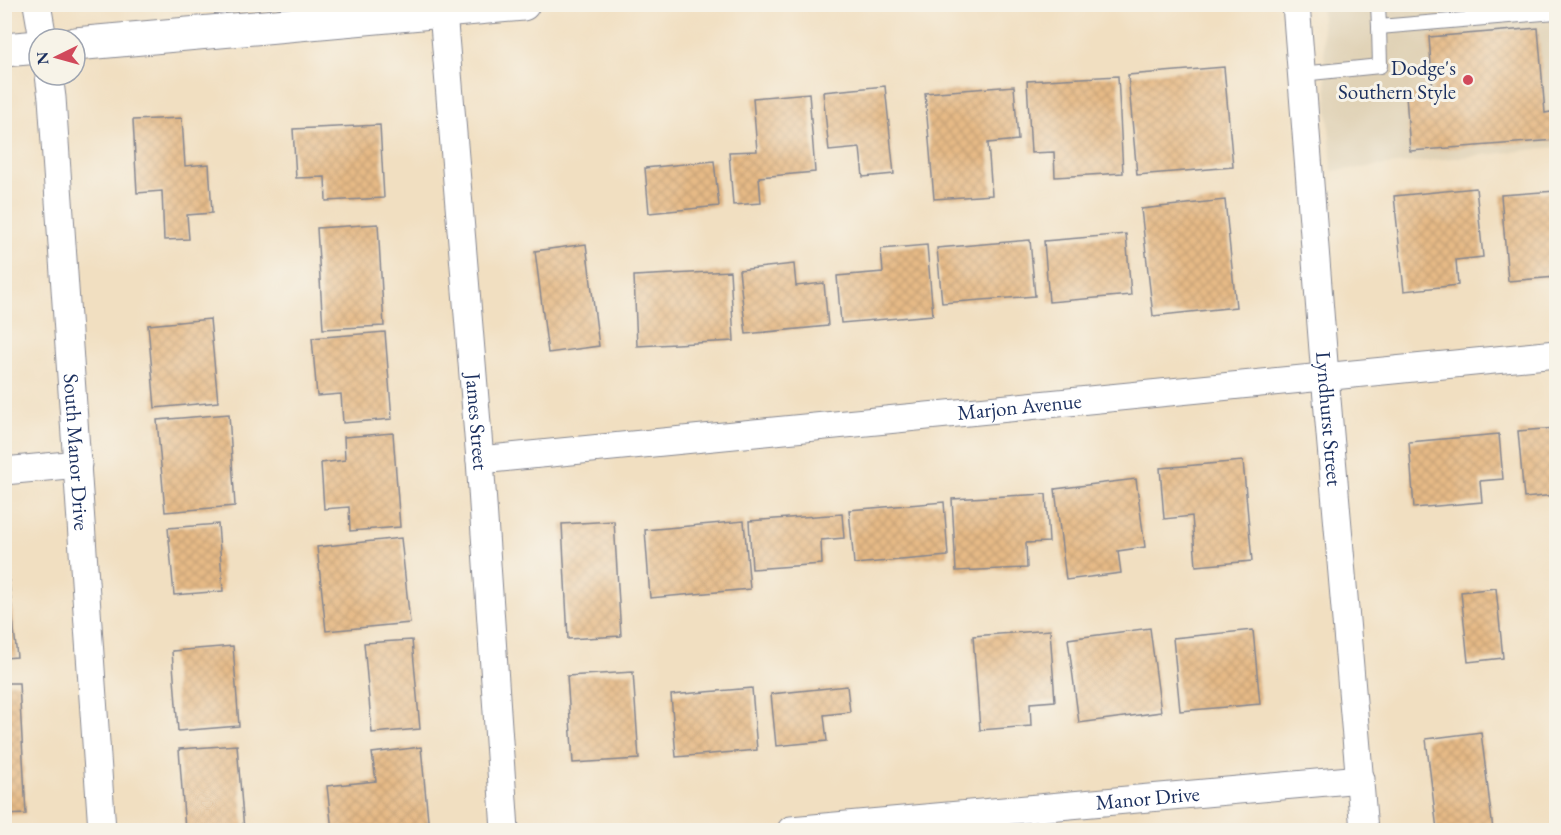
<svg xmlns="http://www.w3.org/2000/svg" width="1561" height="835" font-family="'EB Garamond',serif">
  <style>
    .built { fill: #e0d2b6 }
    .building { fill: url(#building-cross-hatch) }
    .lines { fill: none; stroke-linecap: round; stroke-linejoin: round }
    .lane-casing { stroke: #868790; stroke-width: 16 }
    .street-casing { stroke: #868790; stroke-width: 29 }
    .secondary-casing { stroke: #868790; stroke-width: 35 }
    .lane { stroke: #fff; stroke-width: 14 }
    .street { stroke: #fff; stroke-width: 27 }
    .secondary { stroke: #fff; stroke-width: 33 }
    .poi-dot { fill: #d1495b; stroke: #f7f3e8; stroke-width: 2 }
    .labels { text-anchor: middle; stroke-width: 6; stroke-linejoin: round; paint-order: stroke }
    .poi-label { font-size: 21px; fill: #1b2f5e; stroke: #f7f3e8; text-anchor: end }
    .street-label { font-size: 21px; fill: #1b2f5e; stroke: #f7f3e8 }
  </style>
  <defs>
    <pattern id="building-cross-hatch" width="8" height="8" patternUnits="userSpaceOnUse" patternTransform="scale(1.5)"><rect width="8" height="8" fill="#e6ba86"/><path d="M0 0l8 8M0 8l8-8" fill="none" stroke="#c5a076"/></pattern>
  </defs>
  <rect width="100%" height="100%" fill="#f7f3e8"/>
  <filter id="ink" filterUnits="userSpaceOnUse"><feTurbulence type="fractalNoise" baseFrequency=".0167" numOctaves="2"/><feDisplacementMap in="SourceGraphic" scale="12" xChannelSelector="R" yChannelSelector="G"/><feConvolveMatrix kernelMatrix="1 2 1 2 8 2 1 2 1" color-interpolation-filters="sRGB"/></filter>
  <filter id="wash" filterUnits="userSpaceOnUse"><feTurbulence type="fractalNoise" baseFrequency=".008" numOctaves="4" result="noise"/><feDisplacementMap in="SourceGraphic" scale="24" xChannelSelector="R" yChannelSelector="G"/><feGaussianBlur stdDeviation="1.35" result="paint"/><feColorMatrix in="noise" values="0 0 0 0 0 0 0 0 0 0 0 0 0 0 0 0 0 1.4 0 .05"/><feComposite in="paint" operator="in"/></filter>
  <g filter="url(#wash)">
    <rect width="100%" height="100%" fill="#f1dfc1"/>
    <polygon class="built" points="1321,5 1556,5 1556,147 1332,171"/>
    <g id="blocks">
      <g class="building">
        <polygon points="1538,28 1545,113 1556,111 1556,140 1410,151 1406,95 1433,93 1429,37"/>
        <polygon points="1224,67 1233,167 1137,175 1128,75"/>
        <polygon points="1118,76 1123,173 1055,177 1054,152 1031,153 1027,81"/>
        <polygon points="885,86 894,174 863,177 860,148 829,151 823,92"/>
        <polygon points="1014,86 1018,140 988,143 992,195 934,199 925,93"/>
        <polygon points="809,93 815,172 759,177 761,203 733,205 729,152 757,151 753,98"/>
        <polygon points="182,118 185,166 209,164 212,213 187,215 189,239 164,240 162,191 137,193 133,120"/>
        <polygon points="380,125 384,198 326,201 325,177 296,178 293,129"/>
        <polygon points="714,161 719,206 649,213 645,168"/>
        <polygon points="1476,188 1483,257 1456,260 1458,285 1404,291 1394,196"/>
        <polygon points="1556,191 1556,277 1508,281 1501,195"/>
        <polygon points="1225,200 1236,307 1153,316 1141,209"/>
        <polygon points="378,224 384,326 323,329 317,228"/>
        <polygon points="1126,234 1131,295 1049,302 1044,241"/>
        <polygon points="1030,240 1035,296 942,303 937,248"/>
        <polygon points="586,244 599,346 548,353 535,251"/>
        <polygon points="927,245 933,315 841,323 837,276 883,272 881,249"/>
        <polygon points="794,264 796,286 824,283 828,326 746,334 739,270"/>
        <polygon points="730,271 734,341 637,346 634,276"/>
        <polygon points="210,319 218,402 155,408 148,325"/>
        <polygon points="385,332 392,419 343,423 341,394 317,396 312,338"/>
        <polygon points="229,414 235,506 165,512 157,420"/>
        <polygon points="1556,428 1556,495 1524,498 1518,431"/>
        <polygon points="393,433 400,527 350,531 349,507 324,509 321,463 345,460 344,437"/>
        <polygon points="1499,434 1503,479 1480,481 1482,502 1414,508 1409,442"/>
        <polygon points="1243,461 1252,561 1196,566 1192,516 1164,519 1160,468"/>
        <polygon points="1136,479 1145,547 1118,551 1121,573 1066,580 1055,489"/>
        <polygon points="1046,494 1049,542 1026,543 1027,568 956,571 952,499"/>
        <polygon points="944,502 948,556 854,564 849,510"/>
        <polygon points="842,514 844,538 821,540 822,564 752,569 749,521"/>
        <polygon points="614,521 621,636 568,639 562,524"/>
        <polygon points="744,521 750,589 650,598 645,530"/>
        <polygon points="218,524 223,591 174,595 168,528"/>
        <polygon points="401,538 410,623 326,631 317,547"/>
        <polygon points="4,554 6,554 17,657 4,658"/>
        <polygon points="1496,588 1503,658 1468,662 1461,592"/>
        <polygon points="1150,628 1161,712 1079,723 1068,639"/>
        <polygon points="1050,630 1055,701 1030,703 1031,726 980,730 973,636"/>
        <polygon points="1253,630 1260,704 1180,711 1173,638"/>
        <polygon points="412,640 420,729 372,733 364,643"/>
        <polygon points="233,646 239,726 178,731 172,651"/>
        <polygon points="633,672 639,759 573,763 567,676"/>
        <polygon points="4,683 19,683 26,814 4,815"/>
        <polygon points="847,686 850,712 824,715 827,741 776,746 771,694"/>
        <polygon points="752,688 757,750 676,757 671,695"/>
        <polygon points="1481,732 1493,830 1437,830 1426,739"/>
        <polygon points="237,745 244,830 185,830 179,749"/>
        <polygon points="421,747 429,830 332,830 327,786 376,781 372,753"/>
      </g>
    </g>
  </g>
  <g filter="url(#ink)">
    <use href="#blocks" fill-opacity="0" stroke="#868790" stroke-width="1.5"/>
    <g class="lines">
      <g class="lane-casing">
        <g id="lane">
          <polyline points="1378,4 1379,27 1556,12"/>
          <polyline points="1301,74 1380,66 1379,27"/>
        </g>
      </g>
      <g class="street-casing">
        <g id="street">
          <polyline points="37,4 43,39"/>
          <path id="s1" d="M 1296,4 L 1325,376 L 1364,830"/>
          <path id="s2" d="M 443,12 L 480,460 L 505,830"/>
          <path id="s3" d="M 49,75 L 52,98 L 102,830"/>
          <path id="s4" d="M 480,460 L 1556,354"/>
          <polyline points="4,471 78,464"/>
          <path id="s5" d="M 791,830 L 1361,779"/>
        </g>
      </g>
      <g class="secondary-casing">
        <g id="secondary">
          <polyline points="75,44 523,4"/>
          <polyline points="4,50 39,47"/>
        </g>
      </g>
      <use href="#lane" class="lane"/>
      <use href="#street" class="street"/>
      <use href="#secondary" class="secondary"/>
    </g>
  </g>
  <circle class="poi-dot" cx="1468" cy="80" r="6"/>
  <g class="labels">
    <g class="poi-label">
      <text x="1456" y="75">Dodge's<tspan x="1456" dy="24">Southern Style</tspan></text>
    </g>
    <g class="street-label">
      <text dy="7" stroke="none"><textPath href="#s4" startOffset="542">Marjon Avenue</textPath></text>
      <text dy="7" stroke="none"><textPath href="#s1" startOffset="416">Lyndhurst Street</textPath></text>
      <text dy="7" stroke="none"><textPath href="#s2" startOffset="411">James Street</textPath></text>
      <text dy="7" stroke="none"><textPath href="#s3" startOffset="378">South Manor Drive</textPath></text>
      <text dy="7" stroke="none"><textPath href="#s5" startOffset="358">Manor Drive</textPath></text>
    </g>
  </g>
  <rect width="1561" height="835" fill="none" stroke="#f7f3e8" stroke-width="24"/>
  <g transform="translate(57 57) rotate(265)"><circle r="28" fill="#f7f3e8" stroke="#9fa5b1" stroke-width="1.5"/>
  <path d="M0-4.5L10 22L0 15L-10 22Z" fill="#d1495b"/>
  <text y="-9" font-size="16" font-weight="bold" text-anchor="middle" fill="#1b2f5e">N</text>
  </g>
</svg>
